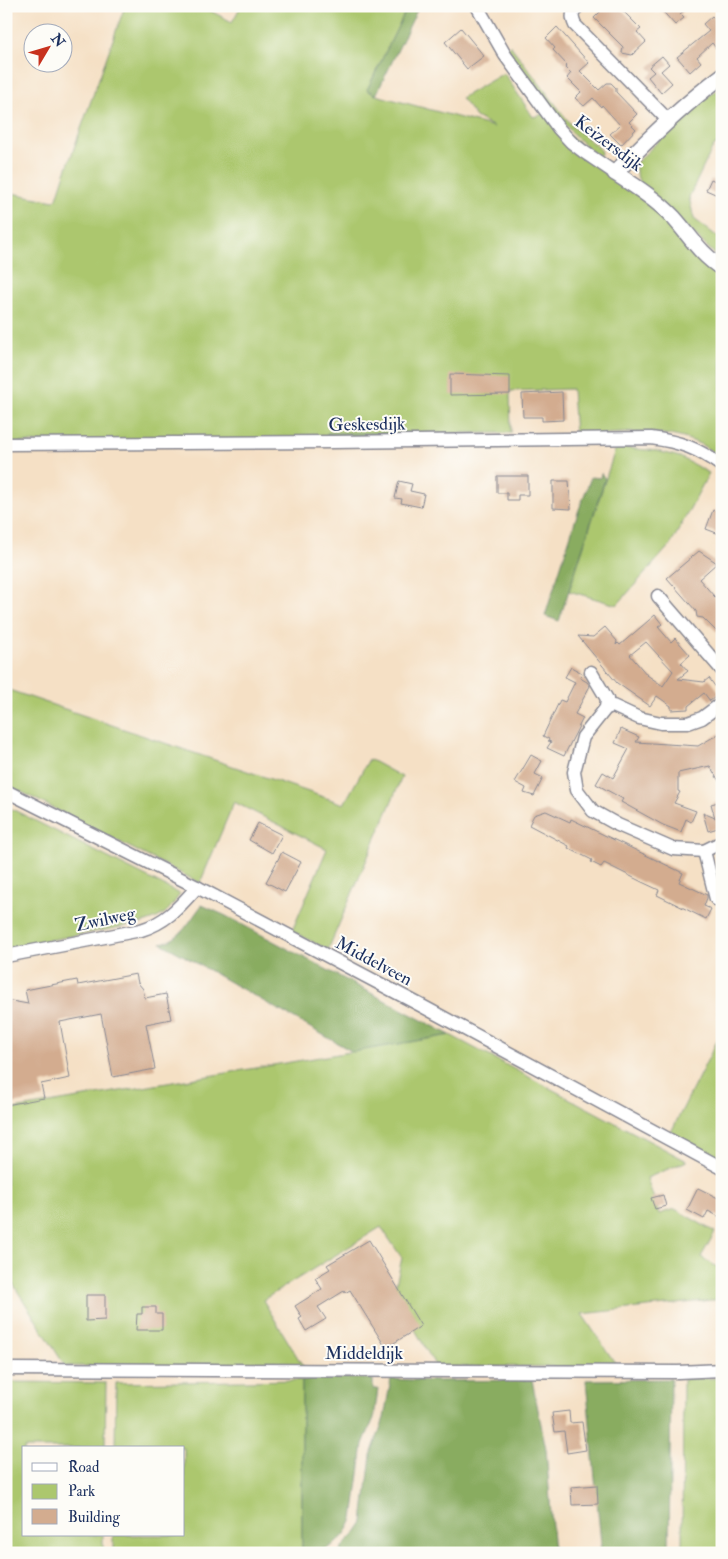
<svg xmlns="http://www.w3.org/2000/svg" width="728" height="1559" font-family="'IM FELL Double Pica',serif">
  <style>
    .green { fill: #acc76e; stroke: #647b66 }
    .forest { fill: #89ac61; stroke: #526e60 }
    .building { fill: #d3ac8f; fill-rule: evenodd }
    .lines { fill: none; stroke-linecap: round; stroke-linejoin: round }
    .minor-casing { stroke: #888892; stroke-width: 15 }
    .tertiary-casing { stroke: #888892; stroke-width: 18 }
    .minor { stroke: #fff; stroke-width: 12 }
    .tertiary { stroke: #fff; stroke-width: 15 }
    .labels { text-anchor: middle; stroke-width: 4; stroke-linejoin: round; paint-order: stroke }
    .street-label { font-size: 18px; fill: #1b2f5e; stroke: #fdfcf7 }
  </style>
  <rect width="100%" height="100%" fill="#fdfcf7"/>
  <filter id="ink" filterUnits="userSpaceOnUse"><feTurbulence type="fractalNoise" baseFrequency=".02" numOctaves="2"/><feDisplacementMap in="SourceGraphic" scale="10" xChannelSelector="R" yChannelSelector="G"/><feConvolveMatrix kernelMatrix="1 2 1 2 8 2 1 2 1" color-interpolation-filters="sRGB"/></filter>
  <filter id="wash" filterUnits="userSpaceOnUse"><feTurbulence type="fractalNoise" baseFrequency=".0096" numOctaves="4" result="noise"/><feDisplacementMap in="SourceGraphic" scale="20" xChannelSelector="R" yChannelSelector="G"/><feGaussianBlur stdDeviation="1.12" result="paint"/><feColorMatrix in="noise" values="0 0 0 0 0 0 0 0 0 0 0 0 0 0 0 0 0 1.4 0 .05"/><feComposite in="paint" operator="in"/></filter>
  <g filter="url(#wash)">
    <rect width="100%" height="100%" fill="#f5e0c5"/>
    <g class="green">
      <path d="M 125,6 L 201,6 L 232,22 L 241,6 L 408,6 L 367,90 L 376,95 L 494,127 L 476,117 L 461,98 L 504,73 L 533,117 L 543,114 L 633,189 L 722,273 L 722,458 C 715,454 709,449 702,445 C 663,426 617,434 575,436 L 572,389 L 510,391 L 511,433 L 327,433 L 328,439 L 6,443 L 6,192 L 54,201 L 57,198 L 64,176 Z"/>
      <path d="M 510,45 L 572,126 L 600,149 L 601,154 L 598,157 C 561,126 534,87 505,49 Z"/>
      <polygon points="722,86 722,147 716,145 713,147 689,197 694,219 722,240 722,261 640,183 636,173 636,163 689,111"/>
      <polygon points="616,447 657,451 680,457 709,473 671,544 617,605 569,591"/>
      <polygon points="6,689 344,804 369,759 402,777 328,950 292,931 327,849 234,802 200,883 6,784"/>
      <path d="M 6,806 L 180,894 C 167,913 165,916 143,923 L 6,948 Z"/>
      <polygon points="722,1031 722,1160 671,1132"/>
      <polygon points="450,1035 687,1161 647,1178 659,1214 675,1209 715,1232 701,1257 722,1270 722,1299 582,1314 617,1366 436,1367 394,1292 402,1258 381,1227 263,1300 304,1368 65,1366 6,1273 6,1106 8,1110"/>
      <polygon points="722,1378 722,1553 682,1553 683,1379"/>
      <polygon points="302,1380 302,1553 113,1553 113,1535 184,1535 184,1448 115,1448 116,1383"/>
      <polygon points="6,1382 106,1383 105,1448 24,1448 24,1535 103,1535 103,1553 6,1553"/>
    </g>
    <g class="forest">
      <polygon points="408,6 419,6 376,95 367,90"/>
      <polygon points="327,433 422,433 421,438 328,439"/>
      <polygon points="601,473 605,479 559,621 545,616 577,515 591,477 600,478"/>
      <path d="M 202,905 L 224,915 L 450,1035 L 353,1052 L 161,943 C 182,939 189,921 202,905 Z"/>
      <path d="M 345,1378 L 373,1379 L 373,1389 L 378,1389 L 374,1418 L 363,1444 L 353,1519 C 344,1542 327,1553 302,1553 L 302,1380 Z"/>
      <polygon points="391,1379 437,1381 532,1380 546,1449 554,1553 340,1553 341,1548 355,1534 363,1522 371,1455 384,1418"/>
      <polygon points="671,1379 669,1553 599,1553 601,1544 586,1380"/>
    </g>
    <g id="blocks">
      <g class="building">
        <polygon points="606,6 618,6 641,29 637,32 646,42 632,55 622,53 623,47 594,18"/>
        <polygon points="658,6 689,6 680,14 684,18 675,25"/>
        <polygon points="712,16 722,27 722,55 712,43 697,57 701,62 690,72 677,57 709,31 703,24"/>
        <polygon points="557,27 589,63 580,71 599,90 607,83 611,83 616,88 616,92 637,114 629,122 636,129 621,145 610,134 620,125 602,105 601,107 593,98 584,106 575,98 581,92 567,78 571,73 565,67 567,65 553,50 555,48 546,38"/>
        <polygon points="461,28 484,56 467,69 445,42"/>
        <polygon points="662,56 669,64 661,71 672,83 661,93 648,77 654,72 649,67"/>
        <polygon points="711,179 722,184 722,197 706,190"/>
        <polygon points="450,374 510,376 510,394 450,395"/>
        <polygon points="562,392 563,420 542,421 542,417 523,417 522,394"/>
        <polygon points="497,476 528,476 528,495 518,495 518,500 507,500 507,493 497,493"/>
        <polygon points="399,481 412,484 410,491 424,494 421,507 401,503 402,499 395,498"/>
        <polygon points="553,481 569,481 571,509 553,508"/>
        <polygon points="713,510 722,514 722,535 706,529"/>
        <polygon points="699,551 717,563 699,579 722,605 722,637 703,618 697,617 696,611 667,578"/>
        <path d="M 655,615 L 662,624 L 658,627 L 671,642 L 675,638 L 690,655 L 681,663 L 688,671 L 678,679 L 704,682 L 709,678 L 720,693 L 710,701 L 704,693 L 688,706 L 688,709 L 671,710 L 671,706 L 657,696 L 650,706 L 617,683 L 578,636 L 593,637 L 605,627 L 617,641 L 616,645 L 618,643 L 620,645 ZM 646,642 L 673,671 L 663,686 L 647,675 L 630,655 Z"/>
        <polygon points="571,667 582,673 580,678 587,682 590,686 575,714 583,718 564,756 547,748 551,742 548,741 549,739 543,736 560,700 565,702 575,682 565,677"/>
        <polygon points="621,729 639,737 636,742 698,746 722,732 722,786 710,766 678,773 678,791 680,792 674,803 696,811 691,822 686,819 681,832 663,825 621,802 623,799 596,784 603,772 613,778 629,749 615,743"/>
        <polygon points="531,755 542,761 535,774 543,778 534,796 524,793 526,788 515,782"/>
        <polygon points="722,801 722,831 719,832 718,828 708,831 703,813 715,818 711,804"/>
        <polygon points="546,811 570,822 571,819 683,873 679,882 707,895 707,898 704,906 711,909 706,919 657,895 659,890 642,882 604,863 601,867 591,862 592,860 568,848 569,846 529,825 534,815"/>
        <polygon points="258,823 282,835 272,853 249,840"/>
        <polygon points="282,852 301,862 285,892 266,882"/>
        <polygon points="136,974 138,983 143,989 145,998 166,994 171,1019 146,1024 155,1069 113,1077 101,1014 60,1022 70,1078 41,1084 44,1098 6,1105 6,1000 28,1004 25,990 77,980 78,985"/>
        <polygon points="698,1188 722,1200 722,1218 708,1211 704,1219 687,1210"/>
        <polygon points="663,1195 666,1206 655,1209 651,1198"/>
        <polygon points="369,1240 421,1326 386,1348 350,1290 345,1293 344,1291 318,1307 326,1319 306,1331 299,1319 302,1317 295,1306 322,1289 315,1278 330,1269 327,1265"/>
        <polygon points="86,1295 105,1295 105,1320 86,1321"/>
        <polygon points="142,1307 156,1307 156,1314 162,1314 162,1330 136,1330 137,1314 142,1314"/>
        <polygon points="569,1411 570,1423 582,1422 586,1450 567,1453 564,1431 555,1432 552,1413"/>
        <polygon points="597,1485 598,1504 572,1505 571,1487"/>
      </g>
    </g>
  </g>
  <g filter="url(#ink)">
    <use href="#blocks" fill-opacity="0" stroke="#888892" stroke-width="1"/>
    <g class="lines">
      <g class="minor-casing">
        <g id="minor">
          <polyline points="477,6 505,55 559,129 571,142 584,152 615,173"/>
          <path d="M 578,6 C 572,13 571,16 575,25 L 667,119"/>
          <path d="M 6,444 L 333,442 L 651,438 C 681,442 697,448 722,466"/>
          <polyline points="658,596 722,670"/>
          <polyline points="591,672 607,699 606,708 583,737 574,772 577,790 593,811 618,825 673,849 704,851 722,842"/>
          <polyline points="606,708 613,706 639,718 661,723 688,723 702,718 722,703"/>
          <polyline points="6,791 197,887 422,1006 722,1168"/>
          <polyline points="704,851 716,899"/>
          <path d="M 6,956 L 141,930 C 167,922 179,907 197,887"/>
          <polyline points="6,1369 678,1372 722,1370"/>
        </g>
      </g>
      <g class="tertiary-casing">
        <path id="tertiary" d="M 722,76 C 683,105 649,138 615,173 C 635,186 657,200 674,218 C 690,236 701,255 722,268"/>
      </g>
      <use href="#minor" class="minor"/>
      <use href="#tertiary" class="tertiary"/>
    </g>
  </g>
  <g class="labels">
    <g class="street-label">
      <text transform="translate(609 143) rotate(37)" y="6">Keizersdijk</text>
      <text transform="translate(367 424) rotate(-1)" y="6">Geskesdijk</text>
      <text transform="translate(105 919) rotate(-12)" y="6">Zwilweg</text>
      <text transform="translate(374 961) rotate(28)" y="6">Middelveen</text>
      <text x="364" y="1359">Middeldijk</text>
    </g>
  </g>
  <rect width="728" height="1559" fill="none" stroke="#fdfcf7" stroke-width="25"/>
  <rect x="22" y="1446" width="162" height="90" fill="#fdfcf7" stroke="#a3aaba"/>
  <rect x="32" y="1463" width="25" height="8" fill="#ffffff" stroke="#a3aaba"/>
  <text x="68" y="1472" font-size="15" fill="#1b2f5e">Road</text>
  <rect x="32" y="1484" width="25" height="15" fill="#acc76e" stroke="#a3aaba"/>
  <text x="68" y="1496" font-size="15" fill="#1b2f5e">Park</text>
  <rect x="32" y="1509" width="25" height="15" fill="#d3ac8f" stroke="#a3aaba"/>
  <text x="68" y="1522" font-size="15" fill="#1b2f5e">Building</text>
  <g transform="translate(48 48) rotate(52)"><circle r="24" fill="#fdfcf7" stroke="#a3aaba"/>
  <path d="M0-4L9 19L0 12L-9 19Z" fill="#c8321e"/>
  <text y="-8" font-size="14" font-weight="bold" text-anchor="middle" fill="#1b2f5e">N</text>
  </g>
</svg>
